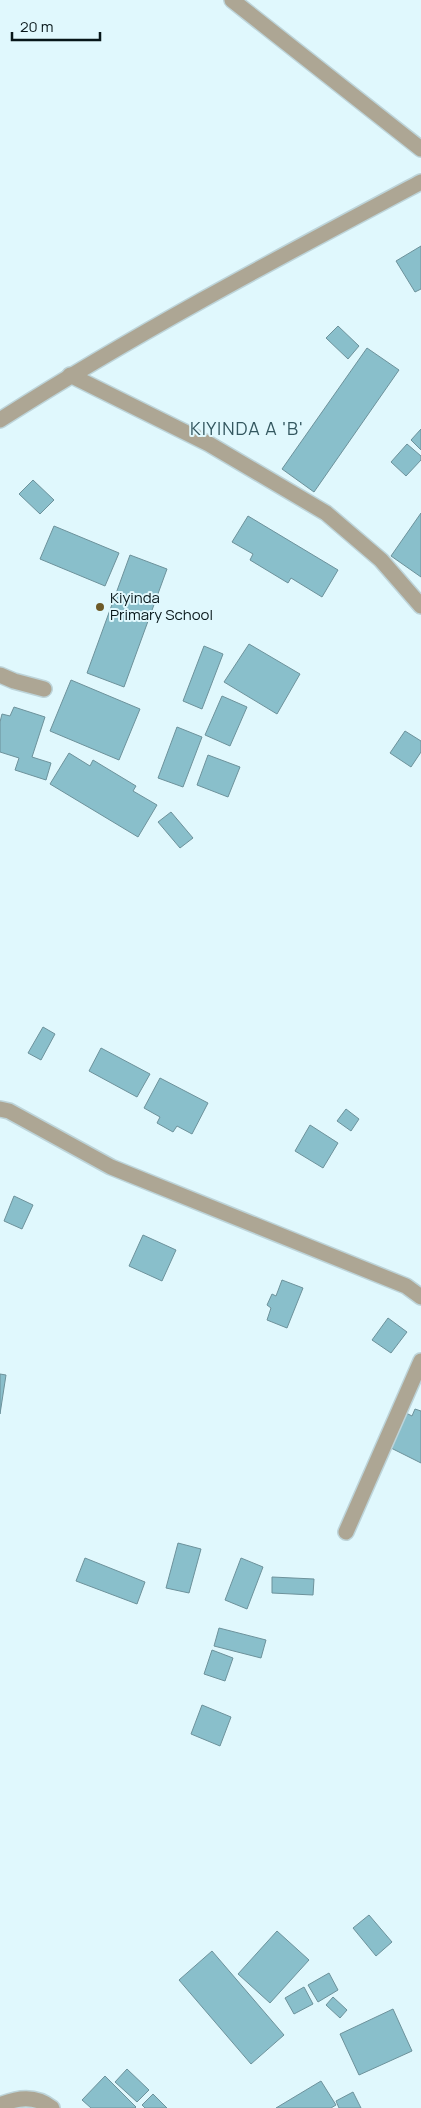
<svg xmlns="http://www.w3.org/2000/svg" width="421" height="2108" font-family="Manrope,sans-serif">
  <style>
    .building { fill: #89bfcb; stroke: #6d929b }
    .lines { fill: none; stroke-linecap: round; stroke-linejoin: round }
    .minor-casing { stroke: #bdd4d9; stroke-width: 18 }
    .minor { stroke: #ada694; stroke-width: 15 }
    .poi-dot { fill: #6d5a28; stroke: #e0f8fd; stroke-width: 2 }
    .labels { text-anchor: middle; stroke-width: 4; stroke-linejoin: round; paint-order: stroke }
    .poi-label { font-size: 15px; fill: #071619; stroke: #e0f8fd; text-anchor: start }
    .quarter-label { font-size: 18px; letter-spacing: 1px; fill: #345860; stroke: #e0f8fd }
  </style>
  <rect width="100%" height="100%" fill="#e0f8fd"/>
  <g class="building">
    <polygon points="421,246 421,289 415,292 396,261"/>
    <polygon points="338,326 359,346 348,359 326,338"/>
    <polygon points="367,348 399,370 314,492 282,469"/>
    <polygon points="421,429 421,450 411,440"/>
    <polygon points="407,444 421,456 421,460 406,476 391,462"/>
    <polygon points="33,480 54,500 40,514 19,494"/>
    <polygon points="421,513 421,577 391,556"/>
    <polygon points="248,516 338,570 322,597 291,578 288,583 250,560 253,554 232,542"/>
    <polygon points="54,526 119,553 105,586 40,559"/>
    <polygon points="130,555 167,569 124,687 87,673"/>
    <polygon points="249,644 300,674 277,714 224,682"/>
    <polygon points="204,646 223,654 202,709 183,701"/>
    <polygon points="71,680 140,709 119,760 50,731"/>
    <polygon points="222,696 247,707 230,746 205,735"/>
    <polygon points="14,707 45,717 32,757 51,763 46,780 15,770 19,758 0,752 0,722 2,714 10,716"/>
    <polygon points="177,727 202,737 183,787 158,778"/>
    <polygon points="405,731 421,741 421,752 411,767 390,753"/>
    <polygon points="69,753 90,766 93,760 136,786 133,791 157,805 138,837 50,784"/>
    <polygon points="208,755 240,767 228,797 197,785"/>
    <polygon points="171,812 193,838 180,848 158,822"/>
    <polygon points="43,1027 55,1034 41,1060 28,1053"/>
    <polygon points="101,1048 150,1074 137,1097 89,1071"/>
    <polygon points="160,1078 208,1103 192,1134 177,1126 173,1132 157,1123 160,1117 144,1108"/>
    <polygon points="346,1109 359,1119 351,1131 337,1121"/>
    <polygon points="310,1125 338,1143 323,1168 295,1151"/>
    <polygon points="14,1196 33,1205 22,1229 4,1221"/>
    <polygon points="143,1235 176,1250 162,1281 129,1266"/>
    <polygon points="282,1280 303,1288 287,1328 267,1320 271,1308 267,1305 272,1294 276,1296"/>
    <polygon points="388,1318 407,1332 391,1353 372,1340"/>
    <polygon points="0,1374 6,1375 0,1414"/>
    <polygon points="415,1409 421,1411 421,1463 383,1444 400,1410 412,1416"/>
    <polygon points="178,1543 201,1549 189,1593 166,1588"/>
    <polygon points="85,1558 145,1582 137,1604 76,1581"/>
    <polygon points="241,1558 263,1567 247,1609 225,1600"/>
    <polygon points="272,1577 314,1579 313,1595 272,1593"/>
    <polygon points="219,1628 266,1640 261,1658 214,1646"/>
    <polygon points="212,1650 233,1658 225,1681 204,1674"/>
    <polygon points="202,1705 231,1717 220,1746 191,1734"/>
    <polygon points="369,1915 392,1942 376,1956 353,1928"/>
    <polygon points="277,1931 309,1960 270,2003 238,1974"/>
    <polygon points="212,1951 284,2035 251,2064 179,1980"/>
    <polygon points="329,1973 338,1990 318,2002 308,1985"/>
    <polygon points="304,1987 313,2004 294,2014 285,1998"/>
    <polygon points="333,1997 347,2010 340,2018 326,2005"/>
    <polygon points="393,2009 412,2051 359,2075 340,2034"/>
    <polygon points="127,2069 149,2090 137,2102 115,2082"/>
    <polygon points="105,2076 136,2107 135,2108 91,2108 82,2100"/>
    <polygon points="321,2081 336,2105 331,2108 276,2108"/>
    <polygon points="353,2092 361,2108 339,2108 336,2101"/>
    <polygon points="153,2094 167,2108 145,2108 142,2105"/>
  </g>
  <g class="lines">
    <g class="minor-casing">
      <g id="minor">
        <polyline points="232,0 421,149"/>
        <polyline points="70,375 209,444 326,513 381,560 421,606"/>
        <path d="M 0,420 C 136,333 278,258 421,182"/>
        <polyline points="0,675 14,681 44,689"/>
        <polyline points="0,1109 9,1111 111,1167 406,1286 421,1297"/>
        <polyline points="346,1532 421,1361"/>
        <path d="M 0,2105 C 18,2097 36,2095 52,2108"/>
      </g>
    </g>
    <use href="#minor" class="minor"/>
  </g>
  <circle class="poi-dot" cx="100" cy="607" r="5"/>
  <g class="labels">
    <g class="poi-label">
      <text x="110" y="603">Kiyinda<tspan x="110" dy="17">Primary School</tspan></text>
    </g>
    <g class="quarter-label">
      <text x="247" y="435">KIYINDA A 'B'</text>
    </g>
  </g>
  <path d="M12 32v8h88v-8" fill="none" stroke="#071619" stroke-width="2.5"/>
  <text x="20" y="32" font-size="15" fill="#071619" stroke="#e0f8fd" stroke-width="4" paint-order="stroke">20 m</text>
</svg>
